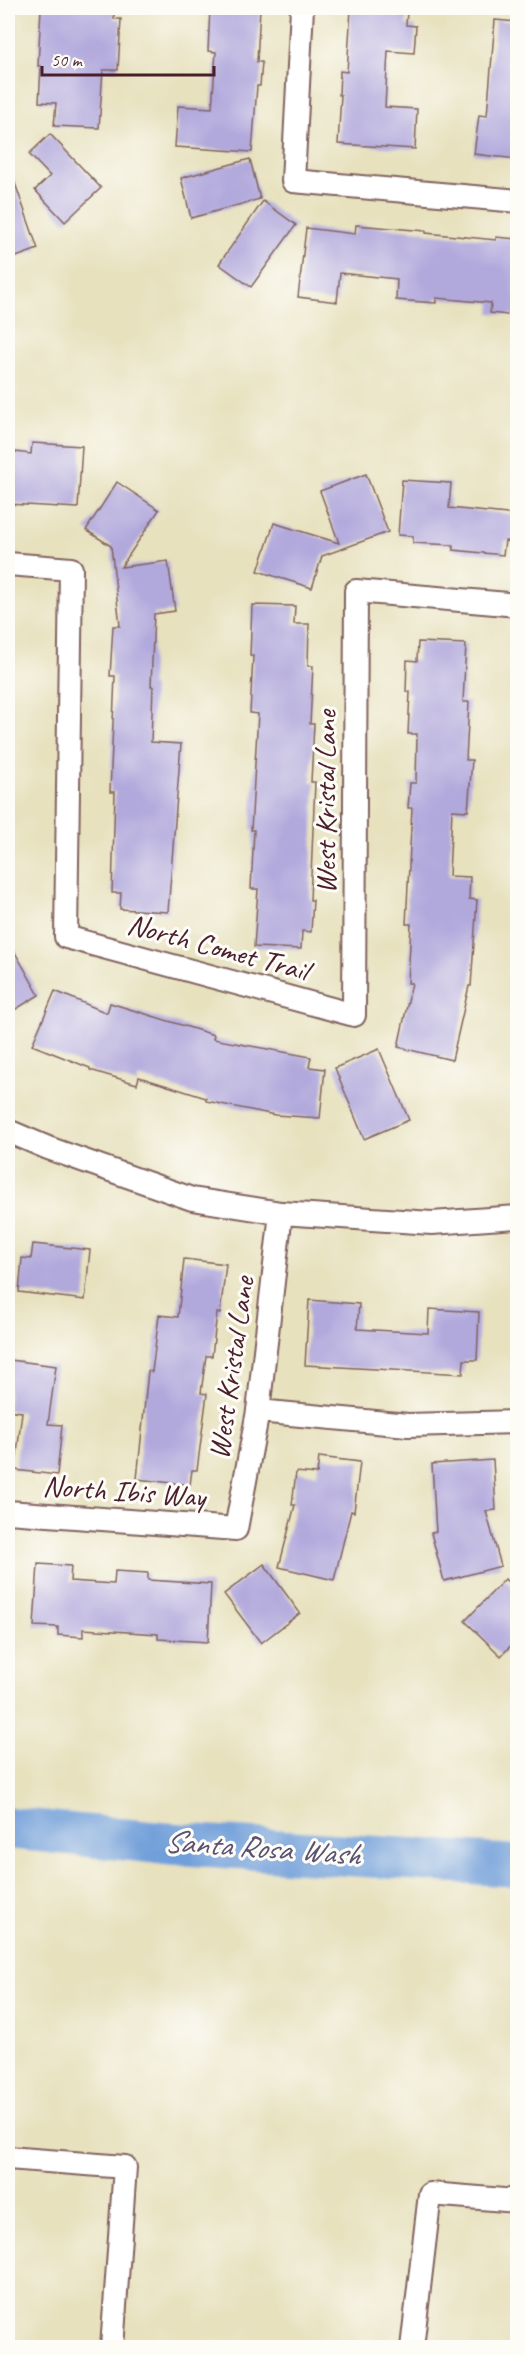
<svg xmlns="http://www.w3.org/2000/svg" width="525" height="2355" font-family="Caveat,sans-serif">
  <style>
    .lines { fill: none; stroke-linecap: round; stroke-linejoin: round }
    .river { stroke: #719fd9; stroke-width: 42 }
    .building { fill: #b1a8dc }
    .minor-casing { stroke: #81635e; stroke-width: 26 }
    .minor { stroke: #fff; stroke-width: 22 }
    .labels { text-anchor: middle; stroke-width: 6; stroke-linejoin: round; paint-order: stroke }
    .street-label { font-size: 30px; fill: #4a1f2b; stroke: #fdfcf7 }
    .water-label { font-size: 32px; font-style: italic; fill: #5a5271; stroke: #fdfcf7 }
  </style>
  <rect width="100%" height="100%" fill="#fdfcf7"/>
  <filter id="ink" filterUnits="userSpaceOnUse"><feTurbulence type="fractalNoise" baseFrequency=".0167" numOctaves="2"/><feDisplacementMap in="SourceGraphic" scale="12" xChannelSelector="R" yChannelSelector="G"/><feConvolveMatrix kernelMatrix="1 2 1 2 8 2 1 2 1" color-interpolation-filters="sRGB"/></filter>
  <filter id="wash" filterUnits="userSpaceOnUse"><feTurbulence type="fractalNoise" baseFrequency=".008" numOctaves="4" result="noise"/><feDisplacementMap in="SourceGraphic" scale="24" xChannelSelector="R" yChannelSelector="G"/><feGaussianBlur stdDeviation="1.35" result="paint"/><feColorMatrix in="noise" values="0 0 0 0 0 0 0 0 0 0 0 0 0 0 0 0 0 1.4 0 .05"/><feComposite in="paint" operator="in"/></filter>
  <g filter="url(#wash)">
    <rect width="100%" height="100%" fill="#e7e1be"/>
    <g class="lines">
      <polyline class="river" points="8,1828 161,1843 518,1866"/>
    </g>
    <g id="blocks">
      <g class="building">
        <polygon points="41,8 114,8 114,19 121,19 118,70 103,70 99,128 54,126 56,103 39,102 41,66 38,66"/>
        <polygon points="210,8 260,8 257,62 262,62 260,86 257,86 252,152 175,147 178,106 212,108 216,52 208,51"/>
        <polygon points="351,9 407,12 406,25 416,26 414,53 388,51 385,107 417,109 415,149 338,144 341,95 339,95 340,71 347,72"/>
        <polygon points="495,20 518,22 518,159 474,154 479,115 487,116"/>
        <polygon points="50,134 101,188 65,222 35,190 50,176 29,154"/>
        <polygon points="250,159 260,199 191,218 181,178"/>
        <polygon points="10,169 38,249 8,260 8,170"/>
        <polygon points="263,201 296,225 251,287 219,264"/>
        <polygon points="356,225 426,231 426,233 496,240 496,237 518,239 518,316 490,313 491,303 436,298 436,303 396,300 397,279 340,273 337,302 298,297 306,228 355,234"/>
        <polygon points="32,443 82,446 78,508 8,504 8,451 31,454"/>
        <polygon points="366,474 388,532 322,556 312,588 258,571 274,523 339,543 320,491"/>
        <polygon points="402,480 451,483 449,508 518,515 518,542 505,541 503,555 453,550 453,545 413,543 413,536 398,535"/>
        <polygon points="117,482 159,510 121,567 168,561 175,611 154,614 151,686 153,686 151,742 181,744 168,912 120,909 121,893 112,893 115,792 110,792 115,676 110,676 113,626 120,626 111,546 86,530"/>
        <polygon points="252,605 295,606 294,624 309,624 308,666 313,666 310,724 314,724 311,782 315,782 310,900 313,900 311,932 302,931 301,949 254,947 258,889 251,889 254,830 251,830 258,714 250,713 253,656 250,656"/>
        <polygon points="418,642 466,644 463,702 469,702 466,760 472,760 468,811 452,810 449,876 470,877 469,899 477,900 471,986 469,986 452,1060 398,1047 412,983 408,983 411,924 406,924 412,808 408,808 410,783 416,783 417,734 408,734 410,692 406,692 407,660 417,661"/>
        <polygon points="8,940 39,995 8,1014"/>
        <polygon points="55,991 107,1013 110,1003 214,1035 213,1039 311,1057 309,1067 325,1069 320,1118 275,1115 206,1101 206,1098 139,1077 137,1084 90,1070 90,1068 32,1045"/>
        <polygon points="379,1049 409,1120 364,1139 335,1068"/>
        <polygon points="33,1244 90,1250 85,1300 19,1292 22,1258 31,1259"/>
        <polygon points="184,1259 226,1264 220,1314 217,1313 212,1356 206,1356 201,1393 207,1394 197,1470 192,1470 190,1485 137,1479 148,1371 152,1372 159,1315 178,1317"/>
        <polygon points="309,1300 359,1304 357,1329 428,1333 429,1309 479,1312 477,1360 464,1360 463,1374 305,1365"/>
        <polygon points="10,1360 56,1366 48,1424 62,1425 57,1475 15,1470 22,1412 8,1410"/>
        <polygon points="319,1457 360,1462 354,1512 351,1511 334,1580 279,1567 295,1505 292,1505 296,1472 317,1474"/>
        <polygon points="493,1460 496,1510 486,1511 501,1566 444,1581 431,1533 436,1532 432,1464"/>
        <polygon points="38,1564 71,1566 70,1581 114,1584 115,1571 148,1573 148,1580 211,1584 208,1642 158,1639 158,1634 83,1629 83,1637 58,1635 58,1627 34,1626"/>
        <polygon points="264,1564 300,1613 261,1643 224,1594"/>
        <polygon points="505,1579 518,1592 518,1638 501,1656 465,1621"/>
      </g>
    </g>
  </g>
  <g filter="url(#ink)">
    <use href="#blocks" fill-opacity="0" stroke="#81635e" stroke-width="1.5"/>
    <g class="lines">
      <g class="minor-casing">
        <g id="minor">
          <polyline points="302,8 293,181 518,201"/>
          <polyline points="8,564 71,569 66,937 354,1015 356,591 518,605"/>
          <polyline points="8,1131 48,1148 192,1199 281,1213 432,1223 518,1217"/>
          <polyline points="258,1411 408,1425 518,1422"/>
          <polyline points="8,1512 236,1529 258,1411 281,1213"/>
          <polyline points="8,2158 125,2167 112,2348"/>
          <polyline points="412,2348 430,2194 518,2201"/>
        </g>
      </g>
      <use href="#minor" class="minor"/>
    </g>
  </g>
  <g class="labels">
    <g class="street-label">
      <text transform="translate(325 802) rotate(-90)" y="10">West Kristal Lane</text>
      <text transform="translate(218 947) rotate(15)" y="10">North Comet Trail</text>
      <text transform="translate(231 1368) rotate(-82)" y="10">West Kristal Lane</text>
      <text transform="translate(124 1491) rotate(4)" y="10">North Ibis Way</text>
    </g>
    <g class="water-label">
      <text transform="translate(262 1847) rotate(4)" y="11">Santa Rosa Wash</text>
    </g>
  </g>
  <rect width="525" height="2355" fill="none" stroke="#fdfcf7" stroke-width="30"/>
  <path d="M42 66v9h172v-9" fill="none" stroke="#4a1f2b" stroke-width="3"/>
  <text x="51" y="66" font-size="18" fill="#4a1f2b" stroke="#fdfcf7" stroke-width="4.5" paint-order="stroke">50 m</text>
</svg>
